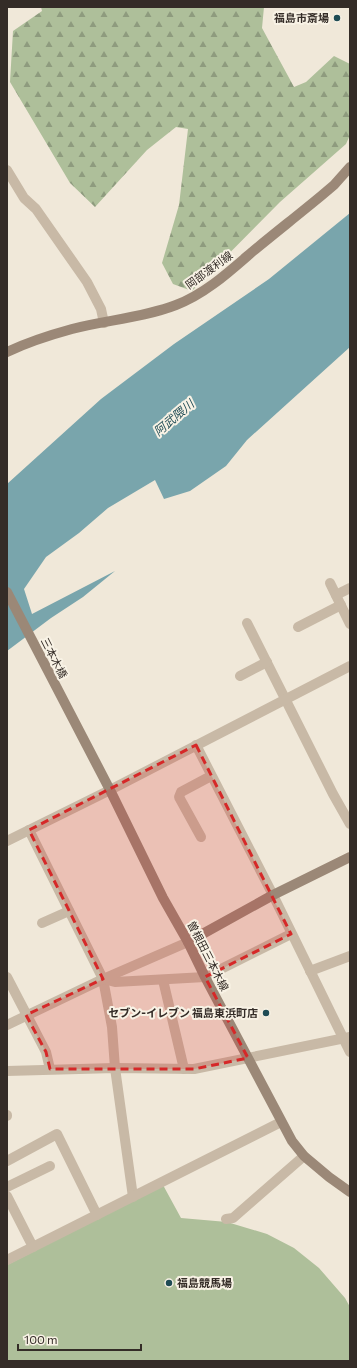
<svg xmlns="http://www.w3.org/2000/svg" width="357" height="1368" font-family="Commissioner,'Noto Sans JP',sans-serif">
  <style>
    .forest { fill: url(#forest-firs) }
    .pitch { fill: #aebf9a }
    .water { fill: #79a5ac }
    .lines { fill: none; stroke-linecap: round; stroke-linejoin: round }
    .street { stroke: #c8b9a6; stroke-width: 10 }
    .secondary { stroke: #9b8877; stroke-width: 10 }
    .marked { fill: #d62828; fill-opacity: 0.2; stroke: #d62828; stroke-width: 3; stroke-dasharray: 8 5; stroke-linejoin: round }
    .poi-dot { fill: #1e4b54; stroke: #f8f2e5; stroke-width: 1.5 }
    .labels { text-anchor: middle; stroke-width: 4; stroke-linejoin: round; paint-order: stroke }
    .poi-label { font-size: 11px; font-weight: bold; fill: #342c27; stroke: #f8f2e5; text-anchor: end }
    .street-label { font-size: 11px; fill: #342c27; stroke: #f8f2e5 }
    .water-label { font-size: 12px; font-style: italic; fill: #1e4b54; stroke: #f8f2e5 }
  </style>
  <defs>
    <pattern id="forest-firs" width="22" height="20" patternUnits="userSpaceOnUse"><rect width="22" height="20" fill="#aebf9a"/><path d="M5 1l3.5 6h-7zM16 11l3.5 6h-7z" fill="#8e9b7e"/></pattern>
  </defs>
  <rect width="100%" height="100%" fill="#f0e8d9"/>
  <polygon class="forest" points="41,7 264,7 262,28 294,87 306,82 334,56 350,64 350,135 346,144 280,202 192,291 173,284 162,263 179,205 188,129 176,127 147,150 95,207 70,183 10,82 13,31 42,11"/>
  <polygon class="pitch" points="163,1185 181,1218 227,1222 267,1234 294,1248 319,1268 345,1298 350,1307 350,1361 7,1361 7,1265"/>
  <polygon class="water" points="350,213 350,347 247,440 226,466 190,491 164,499 155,480 108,508 79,533 46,557 24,589 32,614 115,571 83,597 51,618 7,651 7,484 101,399 174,344 269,279"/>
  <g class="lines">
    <g class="street">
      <polyline points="7,170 24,198 36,209 87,282 101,309 104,323"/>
      <polyline points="330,583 350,624"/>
      <polyline points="336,595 350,588"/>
      <polyline points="247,623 333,794 350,824"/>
      <polyline points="298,627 341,605"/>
      <polyline points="240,676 267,662"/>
      <polyline points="196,745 273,895 350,1052"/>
      <polyline points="29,830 103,979 112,1027 115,1068 133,1197"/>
      <polyline points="201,837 179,797 181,792 211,776"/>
      <polyline points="7,841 110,790 350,666"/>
      <polyline points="42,923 69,911"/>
      <polyline points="310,971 350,956"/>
      <polyline points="7,977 46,1052 50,1069"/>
      <polyline points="103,979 115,982 205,977 291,934"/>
      <polyline points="163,980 184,1069"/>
      <polyline points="7,1025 103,979 188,942"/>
      <polyline points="7,1071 115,1068 194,1069 350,1037"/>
      <polyline points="7,1116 7,1115"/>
      <polyline points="7,1161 57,1134 97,1215"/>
      <polyline points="7,1187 50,1166"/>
      <polyline points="7,1196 33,1247"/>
      <polyline points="226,1219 233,1218 304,1156"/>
      <polyline points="7,1260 281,1122"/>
    </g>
    <g class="secondary">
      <path d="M 7,352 C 28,342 50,335 72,329 C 107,320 142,318 176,305 C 205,294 229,272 252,252 C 275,233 298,215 321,196 L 334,185 L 350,167"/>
      <polyline points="7,592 110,790 163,898 188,942 205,977 292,1141 304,1156 329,1177 350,1192"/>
      <polyline points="188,942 273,895 350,857"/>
    </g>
  </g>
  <path class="marked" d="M 196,745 L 291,934 L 205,977 L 248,1058 L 194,1069 L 50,1069 L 46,1052 L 26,1015 L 103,979 L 29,830 Z"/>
  <g class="poi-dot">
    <circle cx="337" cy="18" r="4"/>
    <circle cx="266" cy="1013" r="4"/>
    <circle cx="169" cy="1283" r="4"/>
  </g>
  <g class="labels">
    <g class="poi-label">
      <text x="329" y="22">福島市斎場</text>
      <text x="258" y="1017">セブン-イレブン 福島東浜町店</text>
      <text x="177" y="1287" text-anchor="start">福島競馬場</text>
    </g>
    <g class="street-label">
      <text transform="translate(209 270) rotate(-36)" y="4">岡部渡利線</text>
      <text transform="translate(54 658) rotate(63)" y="4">三本木橋</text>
      <text transform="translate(208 956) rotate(63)" y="4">曽根田三本木線</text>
    </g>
    <g class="water-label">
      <text transform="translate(174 418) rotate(-40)" y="4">阿武隈川</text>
    </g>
  </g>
  <rect width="357" height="1368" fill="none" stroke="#342c27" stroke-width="16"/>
  <path d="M18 1344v6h123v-6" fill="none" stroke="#342c27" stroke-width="2"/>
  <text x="24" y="1344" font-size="12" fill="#342c27" stroke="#f8f2e5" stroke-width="3" paint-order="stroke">100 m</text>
</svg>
